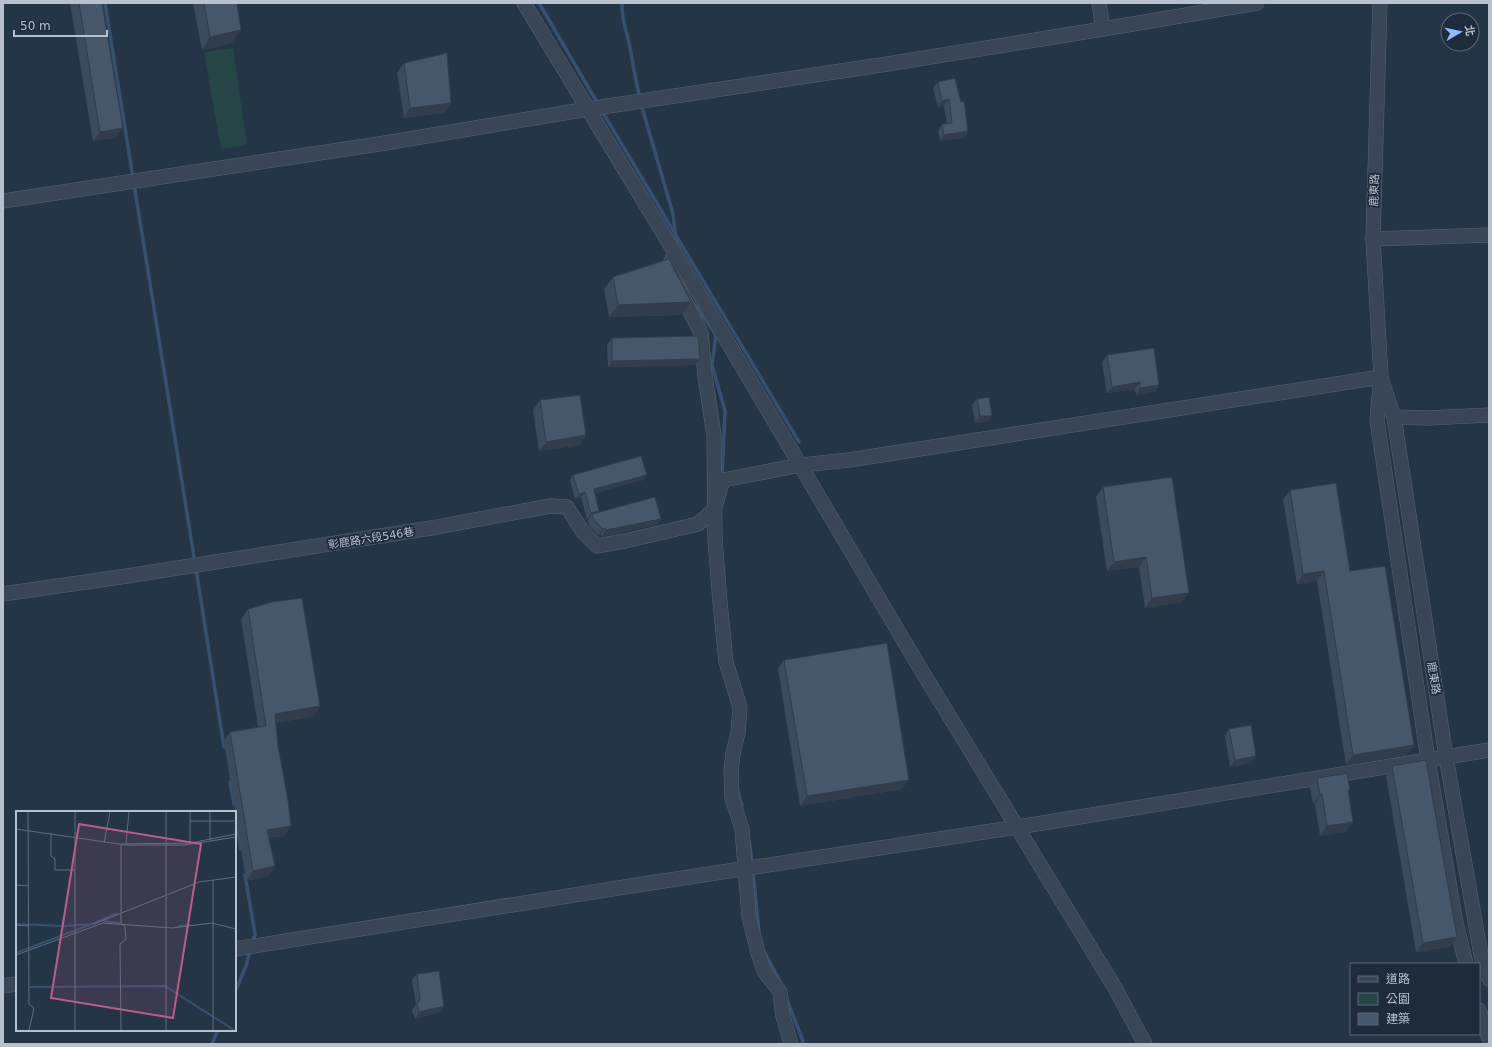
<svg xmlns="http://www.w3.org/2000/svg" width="1492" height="1047" font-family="'DejaVu Sans','Noto Sans TC',sans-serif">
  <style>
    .green { fill: #264547 }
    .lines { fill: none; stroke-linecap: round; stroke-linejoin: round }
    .stream { stroke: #36516f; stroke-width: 3.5 }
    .minor-casing { stroke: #586472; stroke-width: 15 }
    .minor { stroke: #394655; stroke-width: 14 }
    .wall { fill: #3c4b5b }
    .shaded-wall { fill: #313d4a }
    .building { fill: #46576a; stroke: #313d4a }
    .labels { text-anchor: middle; stroke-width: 3.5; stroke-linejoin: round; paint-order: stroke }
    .street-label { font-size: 11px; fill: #b7c1ce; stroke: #1e2b3b }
    .inset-river { fill: none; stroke: #36516f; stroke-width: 2 }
    .inset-road { fill: none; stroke: #5f6d7c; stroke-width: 1 }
    .view { fill: #be5c89; fill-opacity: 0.15; stroke: #be5c89; stroke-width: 2 }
    .inset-edge { fill: none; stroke: #b7c1ce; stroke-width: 2 }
  </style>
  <rect width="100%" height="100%" fill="#243546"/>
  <polygon class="green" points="233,48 247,145 221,149 204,52"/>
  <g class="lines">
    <g class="stream">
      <polyline points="105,3 133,178"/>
      <polyline points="539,3 598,104"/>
      <path d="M 622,3 C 621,17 626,29 629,43 C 633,61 635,80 640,98"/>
      <polyline points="641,104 673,214 677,247"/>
      <polyline points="602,111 799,442"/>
      <polyline points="134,184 195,563"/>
      <polyline points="677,267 678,271 686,289"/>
      <polyline points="695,305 716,335 712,365 725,411 722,478"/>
      <polyline points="196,569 224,747"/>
      <polyline points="230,782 234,804"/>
      <polyline points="738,792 742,806"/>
      <polyline points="238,830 241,849"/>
      <polyline points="750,845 752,864"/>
      <polyline points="753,871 759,932"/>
      <polyline points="245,875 255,934 253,942"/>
      <polyline points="764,951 781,983"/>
      <polyline points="235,992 246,966 250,950"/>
      <polyline points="787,1000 803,1041 802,1044"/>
      <polyline points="212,1044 218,1030"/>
    </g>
    <g class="minor-casing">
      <g id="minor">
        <polyline points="524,3 675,253 668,268 701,333 705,376 714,435 715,540 720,602 726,662 740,707 738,733 733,753 731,772 732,798 742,829 749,917 758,953 764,971 780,992 783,1016 791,1044"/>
        <polyline points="1099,3 1103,29"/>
        <polyline points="1380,3 1373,239 1381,377 1377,420 1428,760 1455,918 1466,964"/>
        <polyline points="3,201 379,144 588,109 881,65 1103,29 1257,3"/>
        <polyline points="1373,239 1489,235"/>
        <polyline points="675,253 917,663 1115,988 1145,1044"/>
        <polyline points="1382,381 1394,417 1446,757 1481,955 1489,979"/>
        <polyline points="1394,417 1429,418 1489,415"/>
        <polyline points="3,594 127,576 431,528 550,506 567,507 583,532 597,546 625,541 698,524 714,510 723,480 801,465 849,460 1381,377"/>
        <polyline points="235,949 637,885 1018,827 1489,750"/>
        <polyline points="3,986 17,984"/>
        <polyline points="1479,1010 1489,1038"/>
      </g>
    </g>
    <use href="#minor" class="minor"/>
  </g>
  <g class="wall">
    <polygon points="70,3 102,3 116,138 93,141"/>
    <polygon points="193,3 237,3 232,43 202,50"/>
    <polygon points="404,63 451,103 444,113 404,118 397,73"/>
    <polygon points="938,82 968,131 964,138 940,141 938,131 942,124 947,124 944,106 938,107 933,88"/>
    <polygon points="613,277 691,302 682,315 609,317 604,289"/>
    <polygon points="612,338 700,359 695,365 608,367 607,345"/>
    <polygon points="1107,355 1159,385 1155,392 1136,395 1135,389 1107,393 1102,362"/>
    <polygon points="977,399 988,422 975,423 972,405"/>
    <polygon points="540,400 586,435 580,445 539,451 533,410"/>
    <polygon points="573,475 647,475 643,480 595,493 599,511 599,512 661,519 656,525 601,537 601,534 598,535 589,526 588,520 590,518 587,519 581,497 575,499 570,480"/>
    <polygon points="1103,487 1182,602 1145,608 1139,567 1107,571 1096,497"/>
    <polygon points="1290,490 1350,571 1407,755 1346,765 1317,581 1297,584 1283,500"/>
    <polygon points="248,609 320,706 314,716 276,723 278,746 291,826 284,836 269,838 275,866 268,876 246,881 224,741 230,732 258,727 241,619"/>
    <polygon points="784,660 902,789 800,806 778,669"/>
    <polygon points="1229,729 1252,763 1230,767 1225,736"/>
    <polygon points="1392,766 1450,947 1416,952 1386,776"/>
    <polygon points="1317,778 1350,790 1348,792 1346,832 1320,836 1315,804 1313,804 1310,788"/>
    <polygon points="417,974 440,1012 415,1019 412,1010 416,1005 412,980"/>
  </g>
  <g class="shaded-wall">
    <polygon points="241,30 232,43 202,50 210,37"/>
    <polygon points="949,99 944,106 938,107 942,101"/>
    <polygon points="451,103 444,113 404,118 410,108"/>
    <polygon points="123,128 116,138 93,141 100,132"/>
    <polygon points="968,131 964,138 940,141 944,135"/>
    <polygon points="691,302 682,315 609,317 618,305"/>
    <polygon points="700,359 695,365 608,367 612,361"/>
    <polygon points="1140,382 1135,389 1107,393 1112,387"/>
    <polygon points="1159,385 1155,392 1136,395 1140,388"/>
    <polygon points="980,416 992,416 988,422 975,423"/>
    <polygon points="586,435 580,445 539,451 546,442"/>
    <polygon points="647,475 643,480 590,495 594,489"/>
    <polygon points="585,492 581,497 575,499 579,494"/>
    <polygon points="599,511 596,516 592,514 590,518 587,519 591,513"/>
    <polygon points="661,519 656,525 601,537 606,530"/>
    <polygon points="605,528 601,534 598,535 603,529"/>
    <polygon points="1146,557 1139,567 1107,571 1114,562"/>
    <polygon points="1324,571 1317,581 1297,584 1303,574"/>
    <polygon points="1189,593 1182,602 1145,608 1152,598"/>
    <polygon points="320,706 314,716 268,724 275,714"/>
    <polygon points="1414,745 1407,755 1346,765 1353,755"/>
    <polygon points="1256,756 1252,763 1230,767 1235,760"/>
    <polygon points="909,780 902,789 800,806 807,796"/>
    <polygon points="1322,794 1315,804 1313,804 1320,795"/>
    <polygon points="1353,822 1346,832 1320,836 1327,826"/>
    <polygon points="291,826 284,836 260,839 267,830"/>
    <polygon points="275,866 268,876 246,881 253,871"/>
    <polygon points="1457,937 1450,947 1416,952 1423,943"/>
    <polygon points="444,1006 440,1012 415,1019 419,1012"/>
  </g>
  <g class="building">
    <polygon points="79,3 102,3 123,128 100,132"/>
    <polygon points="204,3 237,3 241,30 210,37"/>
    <polygon points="447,53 451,103 410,108 404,63"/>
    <polygon points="955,78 961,102 964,101 968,131 944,135 942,124 952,123 949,99 942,101 938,82"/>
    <polygon points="669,259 691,302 618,305 613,277"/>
    <polygon points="698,336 700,359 612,361 612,338"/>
    <polygon points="1154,348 1159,385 1140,388 1140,382 1112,387 1107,355"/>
    <polygon points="580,395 586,435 546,442 540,400"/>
    <polygon points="989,397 992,416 980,416 977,399"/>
    <polygon points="641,456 647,475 594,489 599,511 591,513 585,492 579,494 573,475"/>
    <polygon points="1172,477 1189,593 1152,598 1146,557 1114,562 1103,487"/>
    <polygon points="1336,483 1350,571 1385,566 1414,745 1353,755 1324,571 1303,574 1290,490"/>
    <polygon points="655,497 661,519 606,530 605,528 603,529 594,520 592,514"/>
    <polygon points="302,598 320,706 275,714 278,746 288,800 291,826 267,830 275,866 253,871 230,732 266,726 248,609 272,602"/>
    <polygon points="887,643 909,780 807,796 784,660"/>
    <polygon points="1251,725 1256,756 1235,760 1229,729"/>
    <polygon points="1426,760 1457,937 1423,943 1392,766"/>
    <polygon points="1347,773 1350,790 1348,790 1353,822 1327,826 1322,794 1320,795 1317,778"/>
    <polygon points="439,971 444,1006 419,1012 417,1004 420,1000 417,974"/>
  </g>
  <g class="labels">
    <g class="street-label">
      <text transform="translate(1374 190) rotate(-88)" y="4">鹿東路</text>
      <text transform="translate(371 538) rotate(-9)" y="4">彰鹿路六段546巷</text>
      <text transform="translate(1434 678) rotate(81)" y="4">鹿東路</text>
    </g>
  </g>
  <g transform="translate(16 811)">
    <rect width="220" height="220" fill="#243546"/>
    <path class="inset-river" d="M 87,110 L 104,112M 0,113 L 48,115 L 77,113M 76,113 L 101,102M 162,115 L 175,114M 0,142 L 73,114M 14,176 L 149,175 L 218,219"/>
    <path class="inset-road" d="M 12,1 L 13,193 L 18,197 L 13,219M 150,1 L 150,219M 174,1 L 174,32M 194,1 L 194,29M 174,10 L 220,10M 0,18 L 110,34 L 169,34 L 220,26M 35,22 L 35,45 L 39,48 L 39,59 L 59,59M 88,32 L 94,1M 110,32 L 113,1M 105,33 L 105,112 L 109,116 L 110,128 L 104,133 L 105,219M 106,33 L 174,32 L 220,23M 197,69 L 197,219M 0,74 L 13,75M 78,113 L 183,71 L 220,66M 0,114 L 13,115M 0,144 L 87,112 L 156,117 L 196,112 L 220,118M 59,219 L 59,1"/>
    <path class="view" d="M 63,13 L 185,33 L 157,207 L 35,187 Z"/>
    <rect width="220" height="220" class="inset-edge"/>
  </g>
  <rect width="1492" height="1047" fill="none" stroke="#b7c1ce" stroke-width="8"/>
  <rect x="1350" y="963" width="130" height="72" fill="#1e2b3b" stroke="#5b6776"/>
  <rect x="1358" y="976" width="20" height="6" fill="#394655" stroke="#5b6776"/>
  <text x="1386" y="983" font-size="12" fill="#b7c1ce">道路</text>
  <rect x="1358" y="993" width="20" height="12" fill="#264547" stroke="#5b6776"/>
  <text x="1386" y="1003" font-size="12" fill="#b7c1ce">公園</text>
  <rect x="1358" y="1013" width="20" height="12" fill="#46576a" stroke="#5b6776"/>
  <text x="1386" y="1023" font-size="12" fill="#b7c1ce">建築</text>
  <g transform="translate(1460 32) rotate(81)"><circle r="19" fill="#1e2b3b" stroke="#5b6776"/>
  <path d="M0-3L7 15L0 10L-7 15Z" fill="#8bbfff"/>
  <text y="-6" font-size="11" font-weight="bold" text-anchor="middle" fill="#b7c1ce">北</text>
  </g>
  <path d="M14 30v6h93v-6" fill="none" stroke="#b7c1ce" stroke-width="2"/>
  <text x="20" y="30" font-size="12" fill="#b7c1ce" stroke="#1e2b3b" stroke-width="3" paint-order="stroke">50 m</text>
</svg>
